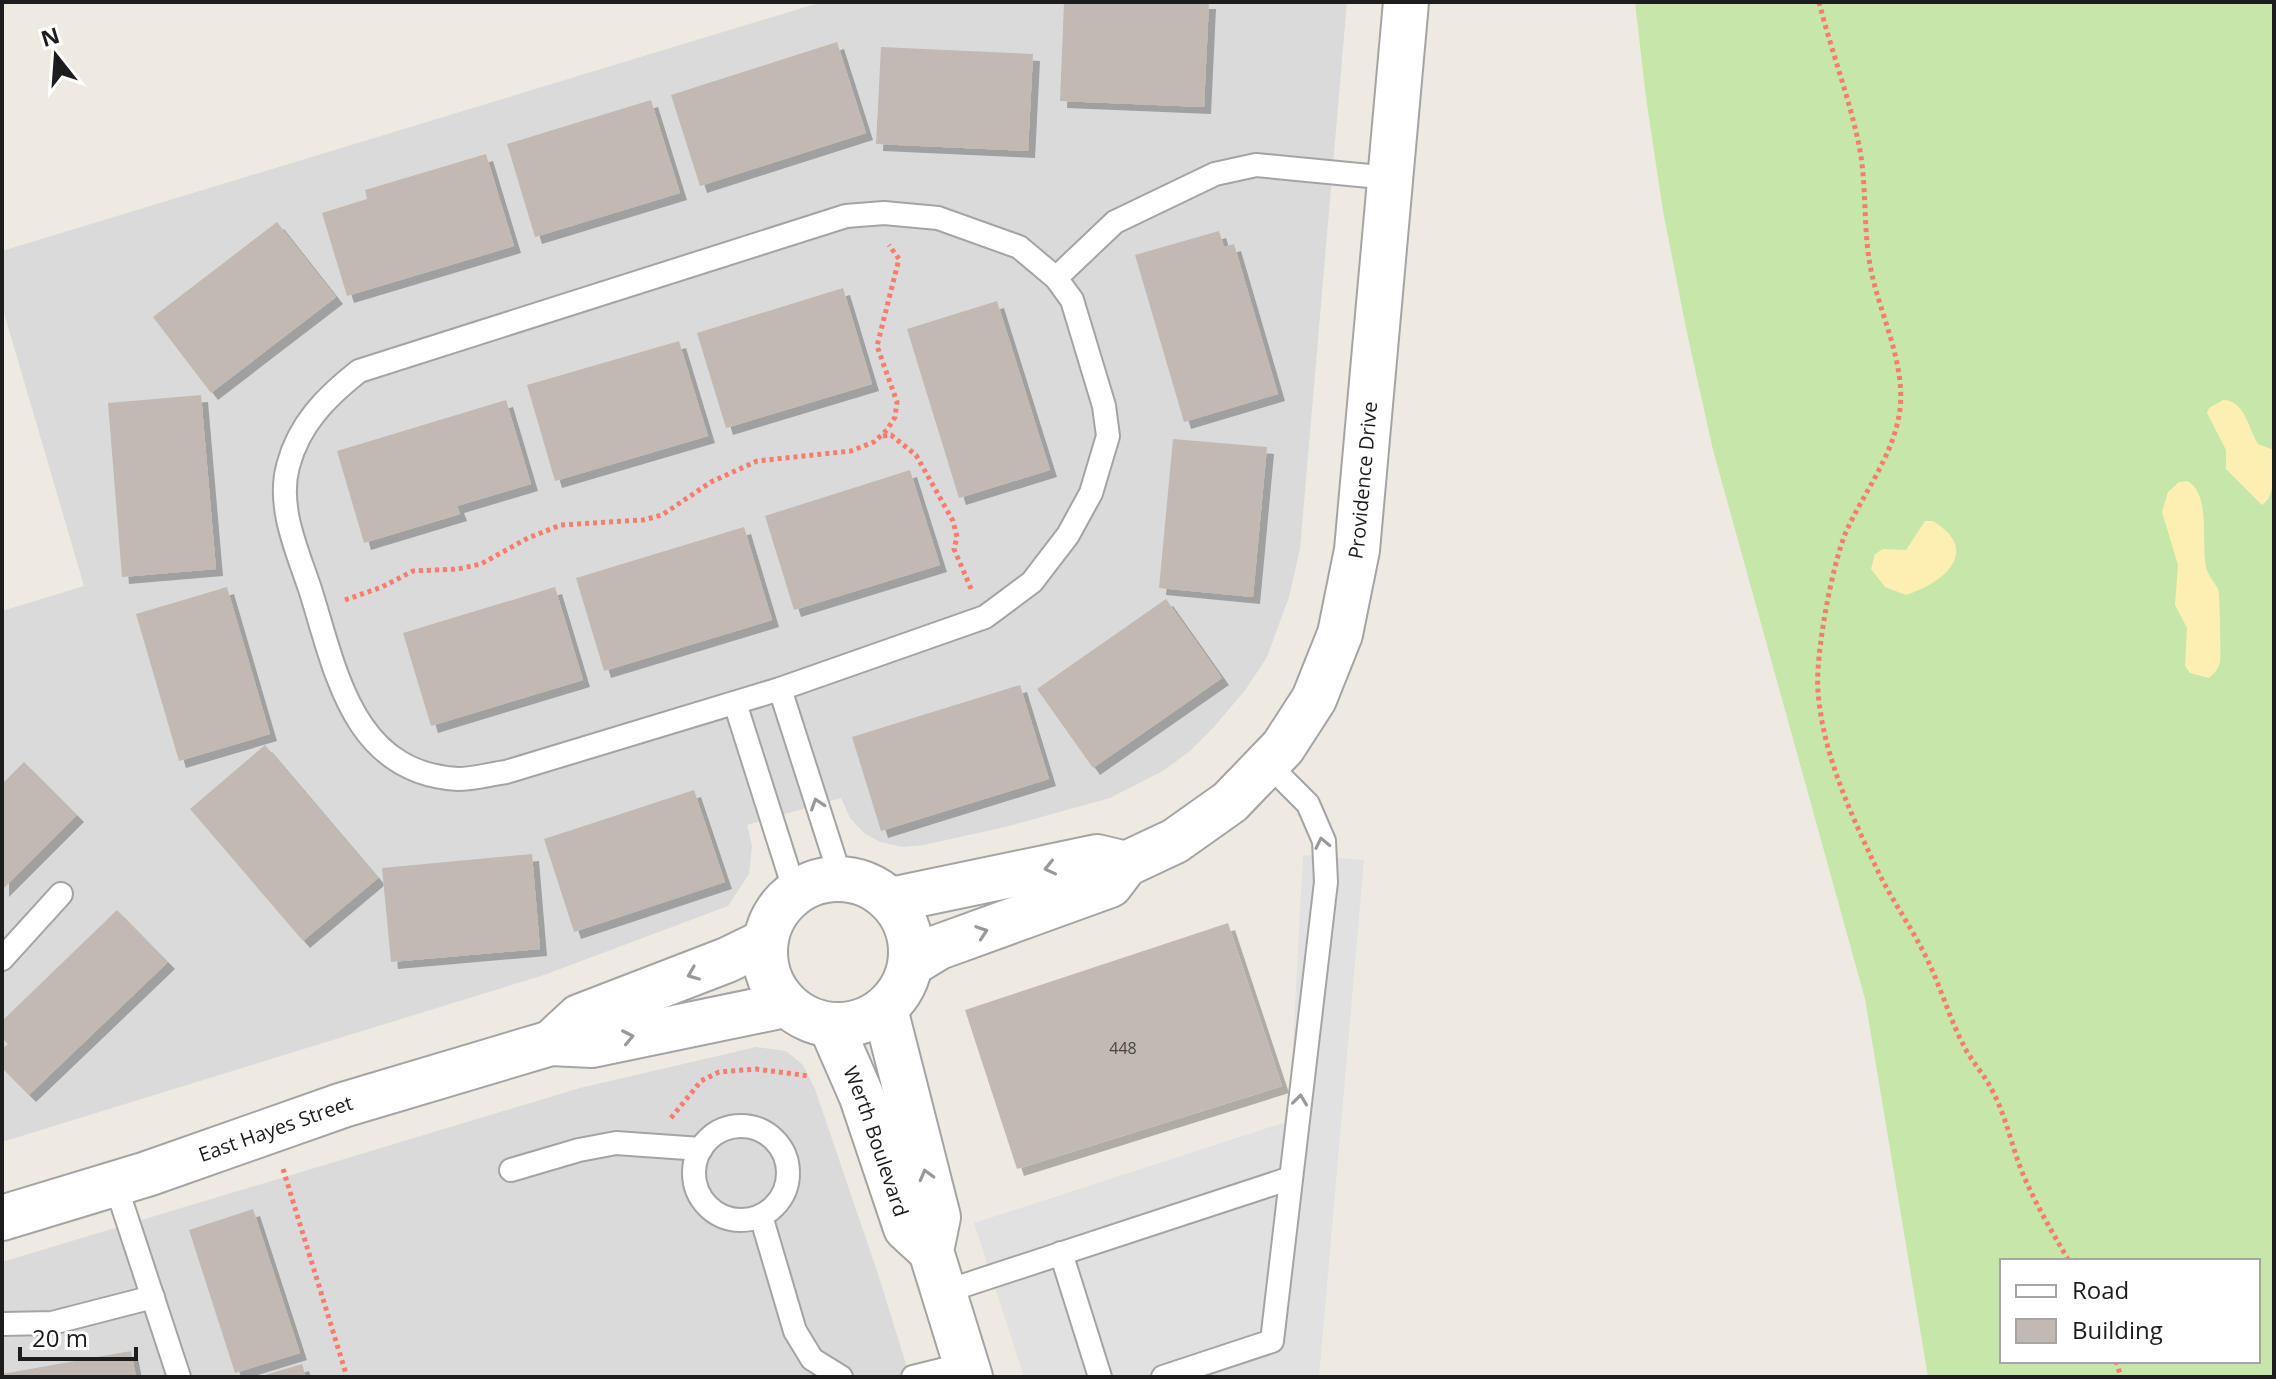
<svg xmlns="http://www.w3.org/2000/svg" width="2276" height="1379" font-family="'Open Sans',sans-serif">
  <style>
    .residential { fill: #dbdada }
    .grass { fill: #c6e7a9; fill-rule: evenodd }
    .sand { fill: #fdefb1 }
    .parking { fill: #e1e1e1 }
    .building { fill: #c2bab2; filter: url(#shadow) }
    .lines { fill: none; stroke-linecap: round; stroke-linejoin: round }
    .service-casing { stroke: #a4a4a4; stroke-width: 26 }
    .tertiary-casing { stroke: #a4a4a4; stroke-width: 48 }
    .path { stroke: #f77c6b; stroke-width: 5; stroke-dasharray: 4 4; stroke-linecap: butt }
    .service { stroke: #fff; stroke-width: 22 }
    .tertiary { stroke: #fff; stroke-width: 44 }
    .oneway { stroke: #999 }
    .labels { text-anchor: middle; stroke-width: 6; stroke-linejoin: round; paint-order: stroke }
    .number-label { font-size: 16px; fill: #464442 }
    .street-label { font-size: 20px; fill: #1d1d1d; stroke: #fff }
  </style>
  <defs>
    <filter id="shadow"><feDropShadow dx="7" dy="7" stdDeviation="0" flood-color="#0004"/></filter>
  </defs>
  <rect width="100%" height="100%" fill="#eeeae2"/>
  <g class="residential">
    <polygon points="822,2 1347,2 1300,549 1289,597 1267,657 1246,689 1214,727 1190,751 1163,771 1110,798 1005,827 924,845 903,847 880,842 864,833 850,818 841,798 747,825 752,846 749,874 728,906 544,975 2,1142 2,611 84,586 2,306 2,251"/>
    <polygon points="756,1047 786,1051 803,1065 815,1089 878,1274 910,1377 2,1377 2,1262 580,1088"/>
  </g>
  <path class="grass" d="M 1635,2 L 2274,2 L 2274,1377 L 1928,1377 L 1865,999 L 1713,450 L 1687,333 L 1663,211 L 1646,98 ZM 2002,1261 L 2258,1261 L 2258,1361 L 2002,1361 Z"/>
  <g class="sand">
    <path d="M 2223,400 C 2245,400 2248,428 2258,444 L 2274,450 C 2274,467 2276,497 2262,505 L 2226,469 L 2226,450 L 2207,413 L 2209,408 Z"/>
    <path d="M 2187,481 C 2211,492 2201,543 2206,567 C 2208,576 2214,581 2218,589 C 2220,594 2221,657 2220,663 C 2218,669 2214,674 2209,678 L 2190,673 L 2185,666 L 2187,628 L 2175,605 L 2178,565 L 2162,512 L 2168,492 L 2179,482 Z"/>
    <path d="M 1925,521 L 1933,521 C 1982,551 1944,583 1906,595 L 1885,587 L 1871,569 L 1875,554 L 1883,549 L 1906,550 Z"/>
  </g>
  <polygon class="parking" points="1303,855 1364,860 1319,1377 1024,1377 974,1223 1289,1121"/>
  <g class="building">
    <polygon points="1064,2 1209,2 1204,107 1060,101"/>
    <polygon points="837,42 866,133 700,186 671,95"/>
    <polygon points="881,47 1033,54 1028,151 876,144"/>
    <polygon points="651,100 680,193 535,237 507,144"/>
    <polygon points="486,154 514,246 347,296 322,213 367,199 365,190"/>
    <polygon points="277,222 336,297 211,393 153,317"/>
    <polygon points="1219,231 1224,247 1234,244 1278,394 1184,422 1135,255"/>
    <polygon points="843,288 872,384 726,428 697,333"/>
    <polygon points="997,301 1050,470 959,498 907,329"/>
    <polygon points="679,341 708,436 555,481 527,385"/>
    <polygon points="201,395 216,569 122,577 108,403"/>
    <polygon points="506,400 531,484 457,506 460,514 364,543 337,451"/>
    <polygon points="1173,439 1267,447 1253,597 1159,588"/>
    <polygon points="910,470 940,565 794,610 765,516"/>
    <polygon points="744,527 772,620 604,671 576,578"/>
    <polygon points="227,587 270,734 179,761 136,614"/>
    <polygon points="555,587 583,680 431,726 403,633"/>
    <polygon points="1166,599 1222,678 1093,768 1037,689"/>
    <polygon points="1020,685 1049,779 881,831 852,737"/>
    <polygon points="265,745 378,878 303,941 190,809"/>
    <polygon points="24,762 77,815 2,890 2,784"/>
    <polygon points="694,790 725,882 574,932 544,839"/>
    <polygon points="532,854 540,949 391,962 382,868"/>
    <polygon points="117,910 168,962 29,1095 2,1068 2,1049 8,1044 2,1038 2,1021"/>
    <polygon points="1228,923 1282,1086 1017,1169 965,1010"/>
    <polygon points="253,1209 300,1353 235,1373 189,1230"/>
    <polygon points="131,1351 136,1377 2,1377 2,1374"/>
    <polygon points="302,1364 306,1377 263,1377 262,1376"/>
  </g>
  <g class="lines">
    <g class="service-casing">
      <g id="service">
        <path d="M 1056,278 L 1019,247 L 938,218 L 884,213 L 846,216 L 359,371 C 326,397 299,424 288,466 C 277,507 297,550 310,589 C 336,671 352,773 458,779 C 473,779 491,774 506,772 L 780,689 L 985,617 L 1032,582 L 1068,535 L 1091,493 L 1108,436 L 1104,406 L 1072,300 L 1056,278 L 1115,222 L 1215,174 L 1256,165 L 1390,178"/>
        <polyline points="780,689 841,879"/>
        <polyline points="735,703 795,892"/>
        <polyline points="2,959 61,894"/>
        <circle cx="741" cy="1173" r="47"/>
        <polyline points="511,1170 579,1150 616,1143 701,1149"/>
        <polyline points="115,1183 179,1377"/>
        <polyline points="761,1216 795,1331 812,1359 841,1377"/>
        <polyline points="1061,1253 1100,1377"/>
        <polyline points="944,1292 1291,1178"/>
        <polyline points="2,1324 52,1323 153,1297"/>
        <polyline points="913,1377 966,1364"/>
        <polyline points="1163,1377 1272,1341 1326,882 1324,841 1308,804 1269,765"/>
      </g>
    </g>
    <g class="tertiary-casing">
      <g id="tertiary">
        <circle cx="838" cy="952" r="73"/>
        <polyline points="891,900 1097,857 1126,864"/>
        <path id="s1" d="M 911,964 L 939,947 L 1110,885 L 1126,864 L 1175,841 L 1230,802 L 1283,747 L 1314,699 L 1340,634 L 1357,550 L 1406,2"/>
        <polyline points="885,1009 938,1217 931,1251 970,1377"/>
        <path id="s2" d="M 831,1026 L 862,1097 L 906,1228 L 931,1251"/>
        <polyline points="551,1043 579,1017 727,960 764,942"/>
        <path id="s3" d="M 2,1218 L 147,1174 L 343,1105 L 551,1043 L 592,1045 L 785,1005"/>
      </g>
    </g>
    <g class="path">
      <path d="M 1819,2 C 1831,50 1849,97 1859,145 C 1867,185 1863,226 1870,265 C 1879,315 1908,365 1899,416 C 1891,459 1863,494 1846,532 C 1832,565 1815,656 1818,691 C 1822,750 1849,810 1874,863 C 1888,894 1908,922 1923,951 C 1940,983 1949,1019 1966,1050 C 1974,1064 1985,1076 1992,1090 C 2006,1116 2011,1144 2022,1172 C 2035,1203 2052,1232 2069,1261"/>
      <polyline points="883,436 891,435 916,455 953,521 957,537 954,549 972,591"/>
      <polyline points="345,600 382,587 413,571 458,569 481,564 528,538 561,525 643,520 662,515 711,482 757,461 851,451 874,442 887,430 895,417 897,402 877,346 899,259 889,245"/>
      <polyline points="671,1118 701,1081 719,1072 756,1069 809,1076"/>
      <polyline points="283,1169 347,1377"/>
      <polyline points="2116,1361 2121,1377"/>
    </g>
    <use href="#service" class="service"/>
    <use href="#tertiary" class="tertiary"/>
  </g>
  <defs><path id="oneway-chevron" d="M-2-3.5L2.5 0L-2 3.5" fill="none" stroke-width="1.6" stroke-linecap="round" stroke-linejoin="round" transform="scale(2)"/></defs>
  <g class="oneway">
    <use href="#oneway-chevron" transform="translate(817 804) rotate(-108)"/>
    <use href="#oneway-chevron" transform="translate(1322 843) rotate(-102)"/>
    <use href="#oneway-chevron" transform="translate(1050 868) rotate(167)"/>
    <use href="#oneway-chevron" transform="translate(982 932) rotate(-19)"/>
    <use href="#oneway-chevron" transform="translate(693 974) rotate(158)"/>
    <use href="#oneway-chevron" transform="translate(628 1037) rotate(-12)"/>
    <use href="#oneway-chevron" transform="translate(1300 1100) rotate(-83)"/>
    <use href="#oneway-chevron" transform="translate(926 1175) rotate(-105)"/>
  </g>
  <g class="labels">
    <g class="number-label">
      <text x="1123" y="1054">448</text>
    </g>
    <g class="street-label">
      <text dy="7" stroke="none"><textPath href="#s1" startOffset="722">Providence Drive</textPath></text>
      <text dy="7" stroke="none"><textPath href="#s3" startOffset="288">East Hayes Street</textPath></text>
      <text dy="7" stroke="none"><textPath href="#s2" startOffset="124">Werth Boulevard</textPath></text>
    </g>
  </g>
  <rect width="2276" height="1379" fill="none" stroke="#1d1d1d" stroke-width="8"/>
  <rect x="2000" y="1259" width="260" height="104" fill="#ffffff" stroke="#a5a5a5" stroke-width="2"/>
  <rect x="2016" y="1285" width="40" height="12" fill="#ffffff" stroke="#a5a5a5" stroke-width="2"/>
  <text x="2072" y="1299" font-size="24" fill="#1d1d1d">Road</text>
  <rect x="2016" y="1319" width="40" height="24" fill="#c2bab2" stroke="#a5a5a5" stroke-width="2"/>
  <text x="2072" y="1339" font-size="24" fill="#1d1d1d">Building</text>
  <g transform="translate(56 56) rotate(343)" stroke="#ffffff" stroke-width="6" paint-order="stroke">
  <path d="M0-6L14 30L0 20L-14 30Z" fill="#1d1d1d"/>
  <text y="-12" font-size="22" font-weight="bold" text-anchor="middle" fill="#1d1d1d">N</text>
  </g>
  <path d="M20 1347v12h116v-12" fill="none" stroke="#1d1d1d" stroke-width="4"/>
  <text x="32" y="1347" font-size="24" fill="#1d1d1d" stroke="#ffffff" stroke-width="6" paint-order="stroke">20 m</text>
</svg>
